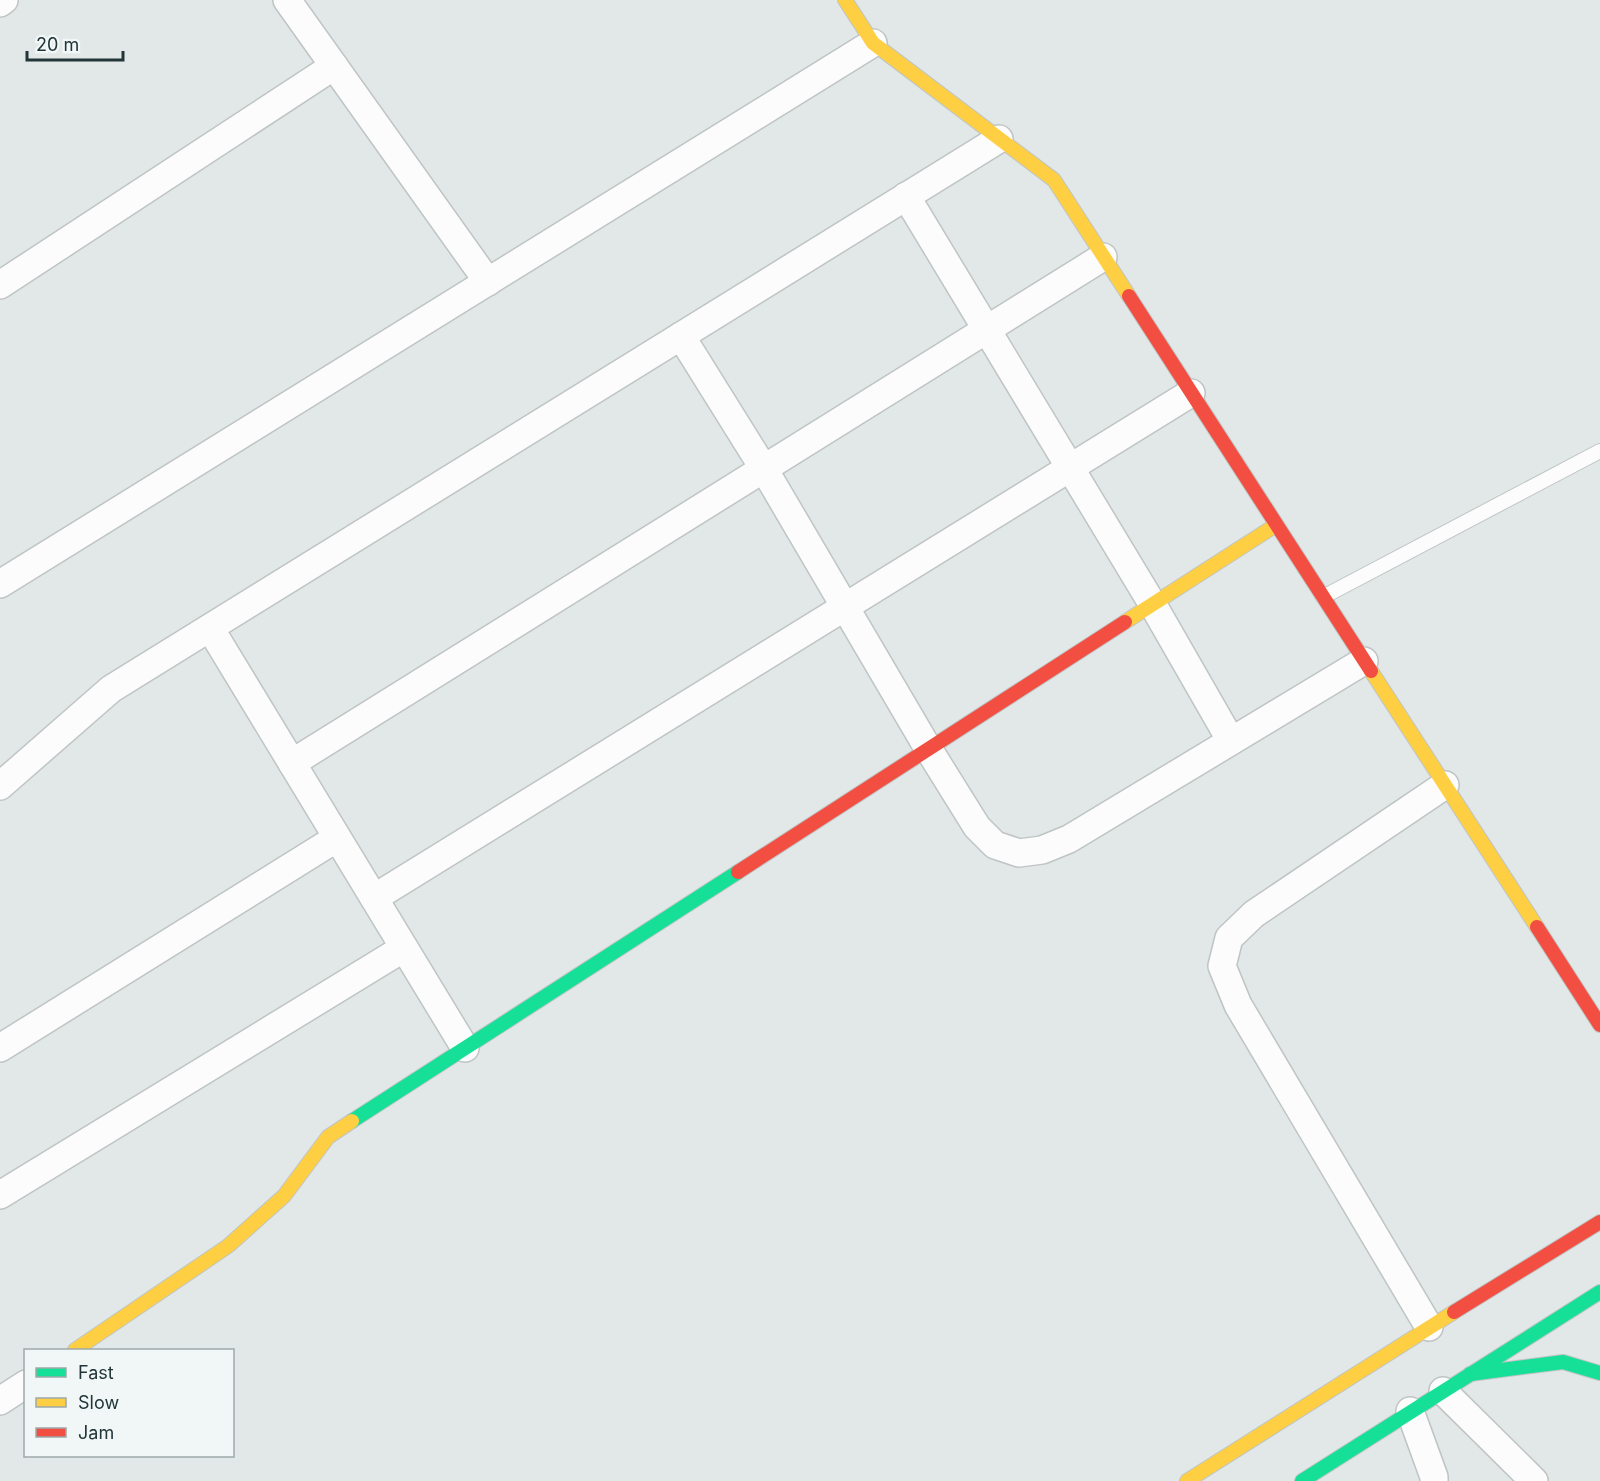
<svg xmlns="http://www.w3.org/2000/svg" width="1600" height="1481" font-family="Inter,sans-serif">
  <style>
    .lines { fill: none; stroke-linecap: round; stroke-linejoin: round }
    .lane-casing { stroke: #bfc4c4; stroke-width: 16 }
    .street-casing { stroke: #bfc4c4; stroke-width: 30 }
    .fast-casing { stroke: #bfc5c5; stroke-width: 16 }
    .slow-casing { stroke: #bfc5c5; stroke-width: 16 }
    .jam-casing { stroke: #bfc5c5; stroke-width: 16 }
    .lane { stroke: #fbfcfb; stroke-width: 14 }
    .street { stroke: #fbfcfb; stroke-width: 27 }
    .fast { stroke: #16e098; stroke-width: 14 }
    .slow { stroke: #ffcf43; stroke-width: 14 }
    .jam { stroke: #f24e42; stroke-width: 14 }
  </style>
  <rect width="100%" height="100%" fill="#e2e8e7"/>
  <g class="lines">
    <g class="lane-casing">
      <polyline id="lane" points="1323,597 1600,451"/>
    </g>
    <g class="street-casing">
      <g id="street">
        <polyline points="287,0 488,282"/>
        <polyline points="0,3 4,0"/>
        <polyline points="906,196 1153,605 1231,741"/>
        <polyline points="0,285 334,66"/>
        <polyline points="681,336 764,469 929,750 977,827 995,845 1019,853 1042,850 1069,839 1364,661"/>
        <polyline points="0,584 873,43"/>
        <polyline points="210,628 465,1048"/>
        <polyline points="292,763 1103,257"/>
        <polyline points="0,786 111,689 999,139"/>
        <polyline points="374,898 1191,393"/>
        <polyline points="0,1048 337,838"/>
        <polyline points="0,1195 404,948"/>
        <polyline points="1429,1327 1238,1005 1222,966 1229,938 1254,914 1445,785"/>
        <polyline points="1443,1391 1534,1481"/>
        <polyline points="0,1401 26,1384"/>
        <polyline points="1410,1411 1434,1477 1434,1481"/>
      </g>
    </g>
    <g class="fast-casing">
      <g id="fast">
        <polyline points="352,1121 738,872"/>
        <polyline points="1470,1374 1563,1362 1600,1373"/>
        <polyline points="1302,1481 1600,1292"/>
      </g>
    </g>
    <g class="slow-casing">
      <g id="slow">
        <polyline points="845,0 873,43 1054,180 1129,296"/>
        <polyline points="1125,622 1276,525"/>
        <polyline points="1371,671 1537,927"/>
        <polyline points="75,1350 228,1246 284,1196 328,1137 352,1121"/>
        <polyline points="1187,1481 1454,1312"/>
      </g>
    </g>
    <g class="jam-casing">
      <g id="jam">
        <polyline points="1129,296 1371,671"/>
        <polyline points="738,872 1125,622"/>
        <polyline points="1537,927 1600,1025"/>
        <polyline points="1454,1312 1600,1222"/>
      </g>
    </g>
    <use href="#lane" class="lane"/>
    <use href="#street" class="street"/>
    <use href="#fast" class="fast"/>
    <use href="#slow" class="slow"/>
    <use href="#jam" class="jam"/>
  </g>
  <rect x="24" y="1349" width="210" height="108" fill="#f0f7f6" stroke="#9ea9aa" stroke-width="1.5"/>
  <rect x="36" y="1368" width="30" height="9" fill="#16e098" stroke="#9ea9aa" stroke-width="1.5"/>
  <text x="78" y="1379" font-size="18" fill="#223539">Fast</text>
  <rect x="36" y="1398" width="30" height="9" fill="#ffcf43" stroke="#9ea9aa" stroke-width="1.5"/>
  <text x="78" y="1409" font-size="18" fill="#223539">Slow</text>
  <rect x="36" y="1428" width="30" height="9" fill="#f24e42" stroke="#9ea9aa" stroke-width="1.5"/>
  <text x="78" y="1439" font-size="18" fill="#223539">Jam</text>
  <path d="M27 51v9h96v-9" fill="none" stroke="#223539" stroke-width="3"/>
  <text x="36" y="51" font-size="18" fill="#223539" stroke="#f0f7f6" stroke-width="4.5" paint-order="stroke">20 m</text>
</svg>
